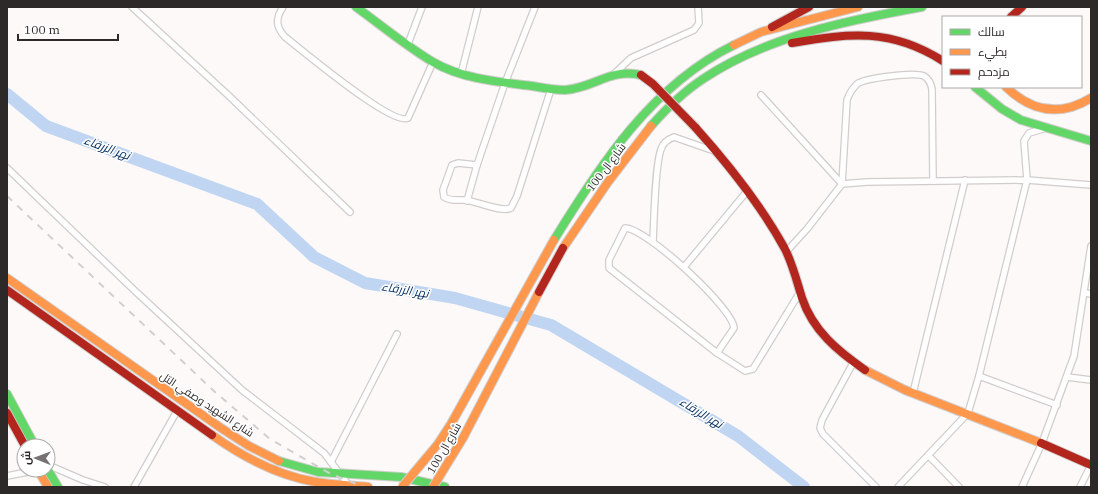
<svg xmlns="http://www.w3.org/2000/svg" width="1098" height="494" font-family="'IBM Plex Serif',Cairo,serif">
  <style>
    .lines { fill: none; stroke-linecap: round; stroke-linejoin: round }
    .river { stroke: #bfd5f2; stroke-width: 12 }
    .street-casing { stroke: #d0cdcc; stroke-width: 8 }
    .fast-casing { stroke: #d0cdcc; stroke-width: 10 }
    .slow-casing { stroke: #d0cdcc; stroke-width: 10 }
    .jam-casing { stroke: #d0cdcc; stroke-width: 10 }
    .street { stroke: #fffefe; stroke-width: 5.5 }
    .fast { stroke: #63d668; stroke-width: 8 }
    .slow { stroke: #ff974d; stroke-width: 8 }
    .jam { stroke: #b3261e; stroke-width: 8 }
    .rail { stroke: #d1d0d0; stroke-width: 2; stroke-dasharray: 7 7; stroke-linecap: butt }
    .slow-bridge-casing { stroke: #d0cdcc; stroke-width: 10; stroke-linecap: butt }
    .jam-bridge-casing { stroke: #d0cdcc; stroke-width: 10; stroke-linecap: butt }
    .slow-bridge { stroke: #ff974d; stroke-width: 8 }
    .jam-bridge { stroke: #b3261e; stroke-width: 8 }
    .labels { text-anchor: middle; stroke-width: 3; stroke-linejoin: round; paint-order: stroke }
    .street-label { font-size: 11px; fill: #2c2928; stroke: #fff }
    .water-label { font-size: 12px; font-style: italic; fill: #002d5e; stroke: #fff }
  </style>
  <rect width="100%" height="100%" fill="#fdf9f8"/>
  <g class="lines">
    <polyline class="river" points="7,94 46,126 257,204 314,257 365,283 455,298 551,325 738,436 804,487"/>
    <g class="street-casing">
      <g id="street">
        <polyline points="132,7 228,95 350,212"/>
        <path d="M 283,7 C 275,19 276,27 285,37 C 302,50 393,127 408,118 L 433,62"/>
        <polyline points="408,44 422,7"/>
        <polyline points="461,74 478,7"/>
        <polyline points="614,74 631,58 694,30 699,23 698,7"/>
        <polyline points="761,95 842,184"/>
        <path d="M 477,165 L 458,163 L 452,165 L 443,190 L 444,197 C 449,201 458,200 465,200 C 476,201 502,213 511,208 L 517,196 L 551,89"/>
        <polyline points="7,168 134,290 242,390 324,453 350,487"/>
        <path d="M 842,184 L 847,100 C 849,94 852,89 857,84 C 865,78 914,72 924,76 C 929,79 931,84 932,89 L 933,181"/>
        <polyline points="467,201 477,165 505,83 535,7"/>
        <path d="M 625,228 C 646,228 733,308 734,328 L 717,353 L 609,268 L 609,260 Z"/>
        <path d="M 653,241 C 654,222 655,159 662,147 C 664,142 669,139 674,137 L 717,152"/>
        <polyline points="786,252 807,229 842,184 867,182 1027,180 1091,185"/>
        <polyline points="684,267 748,190"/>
        <polyline points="1085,293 1091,294"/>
        <polyline points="717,353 745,371 753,369 800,292"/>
        <polyline points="853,363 822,420 820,428 823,434 876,487"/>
        <polyline points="979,376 1057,405"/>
        <polyline points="1067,377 1091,380"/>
        <polyline points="913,393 965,180"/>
        <polyline points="929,456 959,487"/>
        <polyline points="331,462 397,334"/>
        <polyline points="48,465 83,480 105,487"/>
        <polyline points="7,476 38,470"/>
        <polyline points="134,487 177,411"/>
        <polyline points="898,487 968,413 979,376 1027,180 1024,141 1029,133 1043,129"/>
        <polyline points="1022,487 1042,443 1074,356 1091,246"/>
        <polyline points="1080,487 1091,465"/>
      </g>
    </g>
    <g class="fast-casing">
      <g id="fast">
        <path d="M 356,7 C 381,25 406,46 433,62 C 462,79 499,82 532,86 C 543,88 554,90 565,90 C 594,88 610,68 641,75"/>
        <polyline points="975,87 1002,109 1021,120 1091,141"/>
        <path d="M 651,126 C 666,109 683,92 703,79 C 765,37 849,20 922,7"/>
        <path d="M 554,240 C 600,165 652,85 734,45"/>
        <polyline points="7,394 35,446"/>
        <polyline points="279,461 318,472 401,477 445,487"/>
        <polyline points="48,470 58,487"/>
      </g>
    </g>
    <g class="slow-casing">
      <g id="slow">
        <polyline points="734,45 761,32 858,7"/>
        <path d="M 1006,87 C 1032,112 1060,117 1091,98"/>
        <polyline points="563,248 608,182 651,126"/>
        <polyline points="7,278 221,428 249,446 279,461"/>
        <polyline points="865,370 905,390 1041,443"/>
        <path d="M 212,435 C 243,457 278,476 316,482 C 333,485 351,485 368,487"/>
        <polyline points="38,470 48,487"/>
      </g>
    </g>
    <g class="jam-casing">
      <g id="jam">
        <polyline points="1011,17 1022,7"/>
        <polyline points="772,27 809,7"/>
        <path d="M 792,43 C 850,33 891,28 943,61"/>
        <path d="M 695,127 C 729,165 761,205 785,249 C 793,265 797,282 802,298 C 813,331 838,351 865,370"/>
        <polyline points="7,290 212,435"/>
        <polyline points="7,413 25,446"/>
        <polyline points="1041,443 1091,465"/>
      </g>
    </g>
    <use href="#street" class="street"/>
    <use href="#fast" class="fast"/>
    <use href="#slow" class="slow"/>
    <use href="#jam" class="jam"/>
    <polyline class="rail" points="7,196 215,392 270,439 331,474 364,487"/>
    <g class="slow-bridge-casing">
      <g id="slow-bridge">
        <polyline points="402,487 438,444 451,424 554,240"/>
        <polyline points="433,487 463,438 539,292"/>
      </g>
    </g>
    <g class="jam-bridge-casing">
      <g id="jam-bridge">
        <polyline points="641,75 653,84 695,127"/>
        <polyline points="539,292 563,248"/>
      </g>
    </g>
    <use href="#slow-bridge" class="slow-bridge"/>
    <use href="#jam-bridge" class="jam-bridge"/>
  </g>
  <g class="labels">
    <g class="street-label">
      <text transform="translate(606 167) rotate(-53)" y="4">شارع ال 100</text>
      <text transform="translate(207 404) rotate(33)" y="4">شارع الشهيد وصفي التل</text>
      <text transform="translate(444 448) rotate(-60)" y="4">شارع ال 100</text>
    </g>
    <g class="water-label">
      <text transform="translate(107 148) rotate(20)" y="4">نهر الزرقاء</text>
      <text transform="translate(405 290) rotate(9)" y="4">نهر الزرقاء</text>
      <text transform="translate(701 413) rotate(31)" y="4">نهر الزرقاء</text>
    </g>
  </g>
  <rect width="1098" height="494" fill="none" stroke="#2c2928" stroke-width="16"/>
  <rect x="942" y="16" width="140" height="72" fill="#ffffff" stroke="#aba9a9"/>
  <rect x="950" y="29" width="20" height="6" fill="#63d668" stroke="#aba9a9"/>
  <text x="978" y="36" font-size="12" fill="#2c2928">سالك</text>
  <rect x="950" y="49" width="20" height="6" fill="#ff974d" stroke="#aba9a9"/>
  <text x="978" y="56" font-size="12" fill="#2c2928">بطيء</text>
  <rect x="950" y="69" width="20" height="6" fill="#b3261e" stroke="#aba9a9"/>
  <text x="978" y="76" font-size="12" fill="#2c2928">مزدحم</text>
  <g transform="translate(36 458) rotate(271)"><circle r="19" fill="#ffffff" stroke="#aba9a9"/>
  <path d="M0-3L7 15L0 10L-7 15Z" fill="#757271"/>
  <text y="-6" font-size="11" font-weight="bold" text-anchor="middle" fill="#2c2928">ش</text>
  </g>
  <path d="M18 34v6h100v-6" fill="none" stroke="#2c2928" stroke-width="2"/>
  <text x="24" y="34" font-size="12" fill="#2c2928" stroke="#ffffff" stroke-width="3" paint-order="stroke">100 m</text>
</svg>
